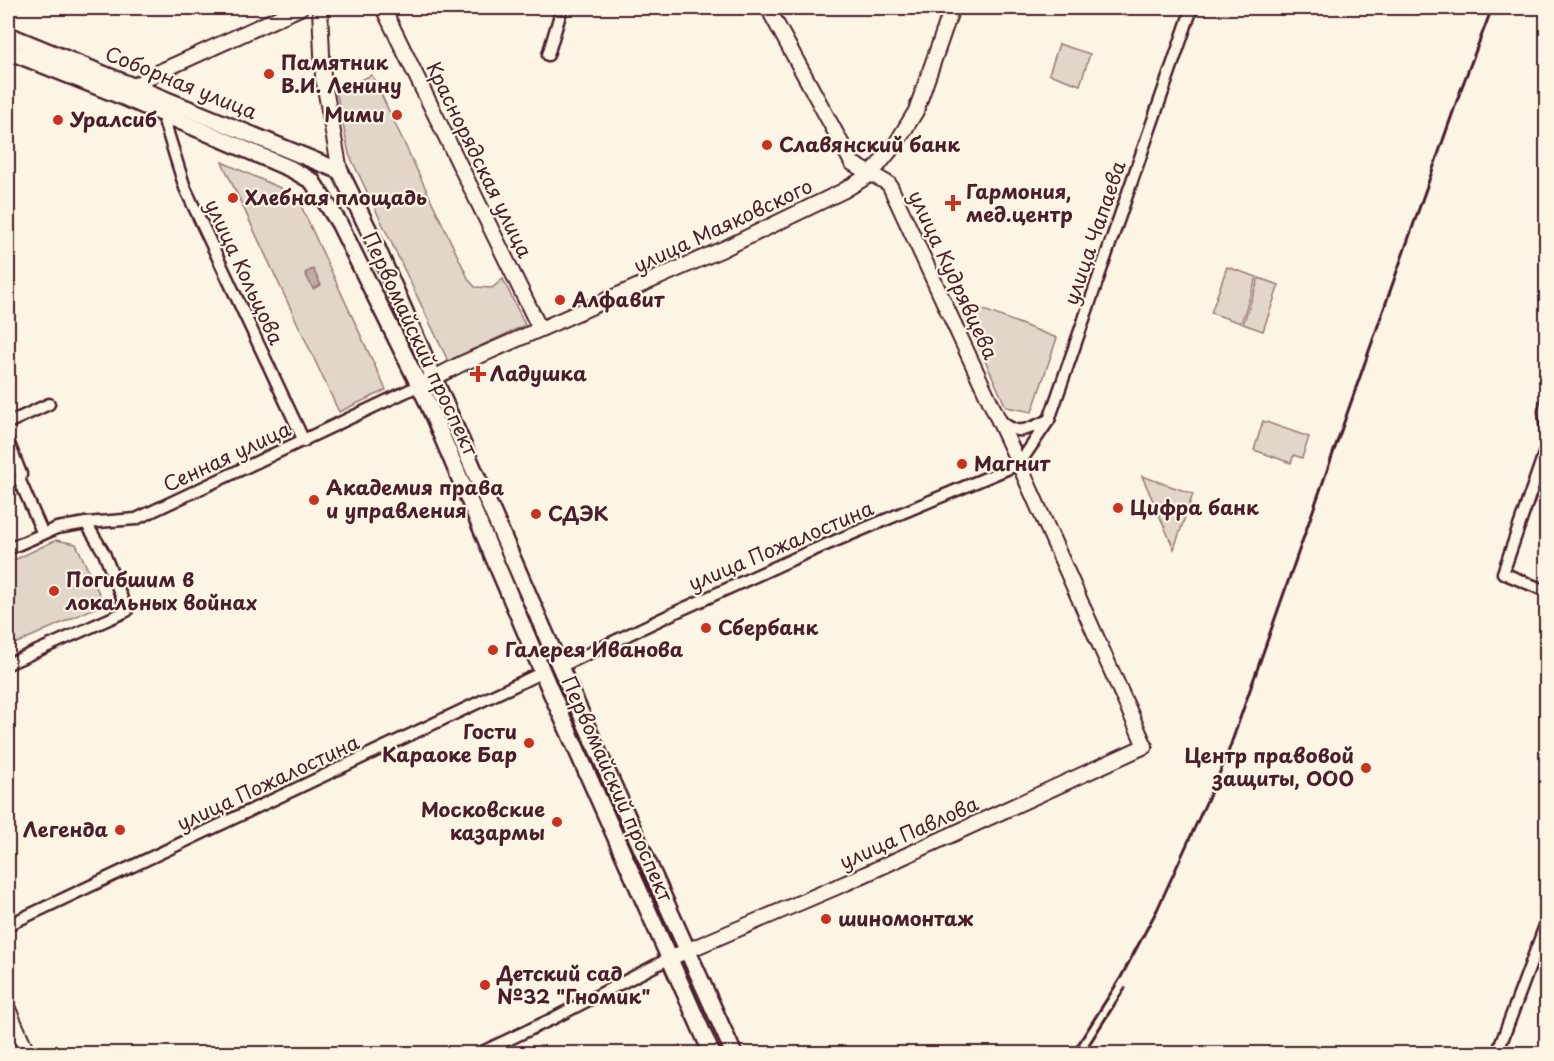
<svg xmlns="http://www.w3.org/2000/svg" width="1554" height="1061" font-family="'Playpen Sans',sans-serif">
  <style>
    .green { fill: #e2d5ca; stroke: #967a7a; stroke-width: 1.5 }
    .water { fill: #c0aca5; stroke: #917474; stroke-width: 1.5 }
    .lines { fill: none; stroke-linecap: round; stroke-linejoin: round }
    .street-casing { stroke: #4a1f2b; stroke-width: 15 }
    .secondary-casing { stroke: #4a1f2b; stroke-width: 18 }
    .primary-casing { stroke: #4a1f2b; stroke-width: 20 }
    .street { stroke: #fcf5e5; stroke-width: 10 }
    .secondary { stroke: #fcf5e5; stroke-width: 14 }
    .primary { stroke: #fcf5e5; stroke-width: 15 }
    .rail { stroke: #4a1f2b; stroke-width: 3 }
    .poi-dot { fill: #c8321e; stroke: #fcf5e5; stroke-width: 2 }
    .labels { text-anchor: middle; stroke-width: 4.5; stroke-linejoin: round; paint-order: stroke }
    .poi-label { font-size: 20px; font-weight: bold; fill: #4a1f2b; stroke: #fcf5e5; text-anchor: start }
    .street-label { font-size: 20px; fill: #4a1f2b; stroke: #fcf5e5 }
  </style>
  <rect width="100%" height="100%" fill="#fcf5e5"/>
  <filter id="ink" filterUnits="userSpaceOnUse"><feTurbulence type="fractalNoise" baseFrequency=".0167" numOctaves="2"/><feDisplacementMap in="SourceGraphic" scale="12" xChannelSelector="R" yChannelSelector="G"/><feConvolveMatrix kernelMatrix="1 2 1 2 8 2 1 2 1" color-interpolation-filters="sRGB"/></filter>
  <g filter="url(#ink)">
    <g class="green">
      <polygon points="1059,44 1090,54 1080,85 1049,74"/>
      <polygon points="372,75 469,280 475,287 492,288 503,279 525,325 448,361 349,154 336,90"/>
      <polygon points="222,162 296,195 386,390 339,412"/>
      <polygon points="1227,267 1257,277 1241,323 1211,313"/>
      <polygon points="1259,278 1279,285 1263,331 1243,324"/>
      <polygon points="958,300 1057,338 1032,412 1006,407"/>
      <polygon points="1263,421 1309,437 1302,458 1294,455 1291,463 1254,450"/>
      <polygon points="1142,476 1193,494 1174,549"/>
      <polygon points="56,540 76,544 104,604 8,647 8,563"/>
    </g>
    <polygon class="water" points="313,269 321,285 313,289 305,273"/>
    <g class="lines">
      <g class="street-casing">
        <g id="street">
          <polyline points="548,55 562,8"/>
          <polyline points="162,114 185,188 304,441"/>
          <polyline points="1546,403 1544,411 1546,433"/>
          <path d="M 999,419 C 1018,438 1027,429 1049,420"/>
          <polyline points="8,423 49,404"/>
          <polyline points="8,441 21,474 20,481 43,534"/>
          <polyline points="1546,448 1503,573 1546,591"/>
          <polyline points="8,549 57,528 86,523 136,519 418,386"/>
          <polyline points="8,664 127,611 104,553 86,523"/>
          <polyline points="560,667 676,612 804,554 1019,464 1049,420 1192,8"/>
          <polyline points="8,925 543,672"/>
          <polyline points="478,1054 552,1019 670,958"/>
          <polyline points="1497,1054 1546,923"/>
        </g>
      </g>
      <g class="secondary-casing">
        <g id="secondary">
          <polyline points="320,8 323,77 340,171"/>
          <polyline points="383,8 540,329"/>
          <polyline points="134,86 159,72 300,8"/>
          <polyline points="418,386 461,364 723,249 843,191 871,174 897,142 916,111 952,8"/>
          <polyline points="670,958 846,883 1145,746 1019,464 889,184 852,163 768,8"/>
          <polyline points="8,1009 28,1054"/>
        </g>
      </g>
      <g class="primary-casing">
        <g id="primary">
          <polyline points="8,35 340,171 374,241 560,667 734,1054"/>
          <polyline points="8,51 126,98 291,169 312,181 339,223 426,399 551,692 712,1054"/>
        </g>
      </g>
      <use href="#street" class="street"/>
      <use href="#secondary" class="secondary"/>
      <use href="#primary" class="primary"/>
      <g class="rail">
        <polyline points="1072,1054 1121,977 1157,910 1225,761 1460,92 1492,8"/>
        <polyline points="1083,1054 1125,988"/>
      </g>
    </g>
  </g>
  <g class="poi-dot">
    <circle cx="269" cy="74" r="6"/>
    <circle cx="397" cy="115" r="6"/>
    <circle cx="58" cy="120" r="6"/>
    <circle cx="767" cy="145" r="6"/>
    <circle cx="233" cy="198" r="6"/>
    <path d="M950 194h6v6h6v6h-6v6h-6v-6h-6v-6h6z"/>
    <circle cx="560" cy="300" r="6"/>
    <path d="M475 365h6v6h6v6h-6v6h-6v-6h-6v-6h6z"/>
    <circle cx="962" cy="464" r="6"/>
    <circle cx="314" cy="500" r="6"/>
    <circle cx="1118" cy="508" r="6"/>
    <circle cx="536" cy="514" r="6"/>
    <circle cx="54" cy="591" r="6"/>
    <circle cx="706" cy="628" r="6"/>
    <circle cx="493" cy="650" r="6"/>
    <circle cx="529" cy="743" r="6"/>
    <circle cx="1366" cy="768" r="6"/>
    <circle cx="557" cy="822" r="6"/>
    <circle cx="120" cy="830" r="6"/>
    <circle cx="826" cy="919" r="6"/>
    <circle cx="485" cy="985" r="6"/>
  </g>
  <g class="labels">
    <g class="poi-label">
      <text x="281" y="70">Памятник<tspan x="281" dy="23">В.И. Ленину</tspan></text>
      <text x="385" y="122" text-anchor="end">Мими</text>
      <text x="70" y="127">Уралсиб</text>
      <text x="779" y="152">Славянский банк</text>
      <text x="966" y="199">Гармония,<tspan x="966" dy="23">мед.центр</tspan></text>
      <text x="245" y="205">Хлебная площадь</text>
      <text x="572" y="307">Алфавит</text>
      <text x="490" y="381">Ладушка</text>
      <text x="974" y="471">Магнит</text>
      <text x="326" y="495">Академия права<tspan x="326" dy="23">и управления</tspan></text>
      <text x="1130" y="515">Цифра банк</text>
      <text x="548" y="521">СДЭК</text>
      <text x="66" y="587">Погибшим в<tspan x="66" dy="23">локальных войнах</tspan></text>
      <text x="718" y="635">Сбербанк</text>
      <text x="505" y="657">Галерея Иванова</text>
      <text x="517" y="739" text-anchor="end">Гости<tspan x="517" dy="23">Караоке Бар</tspan></text>
      <text x="1354" y="763" text-anchor="end">Центр правовой<tspan x="1354" dy="23">защиты, ООО</tspan></text>
      <text x="545" y="817" text-anchor="end">Московские<tspan x="545" dy="23">казармы</tspan></text>
      <text x="108" y="837" text-anchor="end">Легенда</text>
      <text x="838" y="926">шиномонтаж</text>
      <text x="497" y="981">Детский сад<tspan x="497" dy="23">№32 "Гномик"</tspan></text>
    </g>
    <g class="street-label">
      <text transform="translate(181 83) rotate(22)" y="7">Соборная улица</text>
      <text transform="translate(479 160) rotate(64)" y="7">Краснорядская улица</text>
      <text transform="translate(723 226) rotate(-25)" y="7">улица Маяковского</text>
      <text transform="translate(1095 233) rotate(-71)" y="7">улица Чапаева</text>
      <text transform="translate(244 272) rotate(65)" y="7">улица Кольцова</text>
      <text transform="translate(953 275) rotate(65)" y="7">улица Кудрявцева</text>
      <text transform="translate(420 344) rotate(65)" y="7">Первомайский проспект</text>
      <text transform="translate(227 457) rotate(-25)" y="7">Сенная улица</text>
      <text transform="translate(781 546) rotate(-23)" y="7">улица Пожалостина</text>
      <text transform="translate(268 783) rotate(-25)" y="7">улица Пожалостина</text>
      <text transform="translate(617 789) rotate(66)" y="7">Первомайский проспект</text>
      <text transform="translate(909 833) rotate(-24)" y="7">улица Павлова</text>
    </g>
  </g>
  <rect width="1554" height="1061" fill="none" stroke="#fcf5e5" stroke-width="30"/>
  <rect x="15" y="15" width="1524" height="1031" fill="none" stroke="#4a1f2b" stroke-width="2" filter="url(#ink)"/>
</svg>
